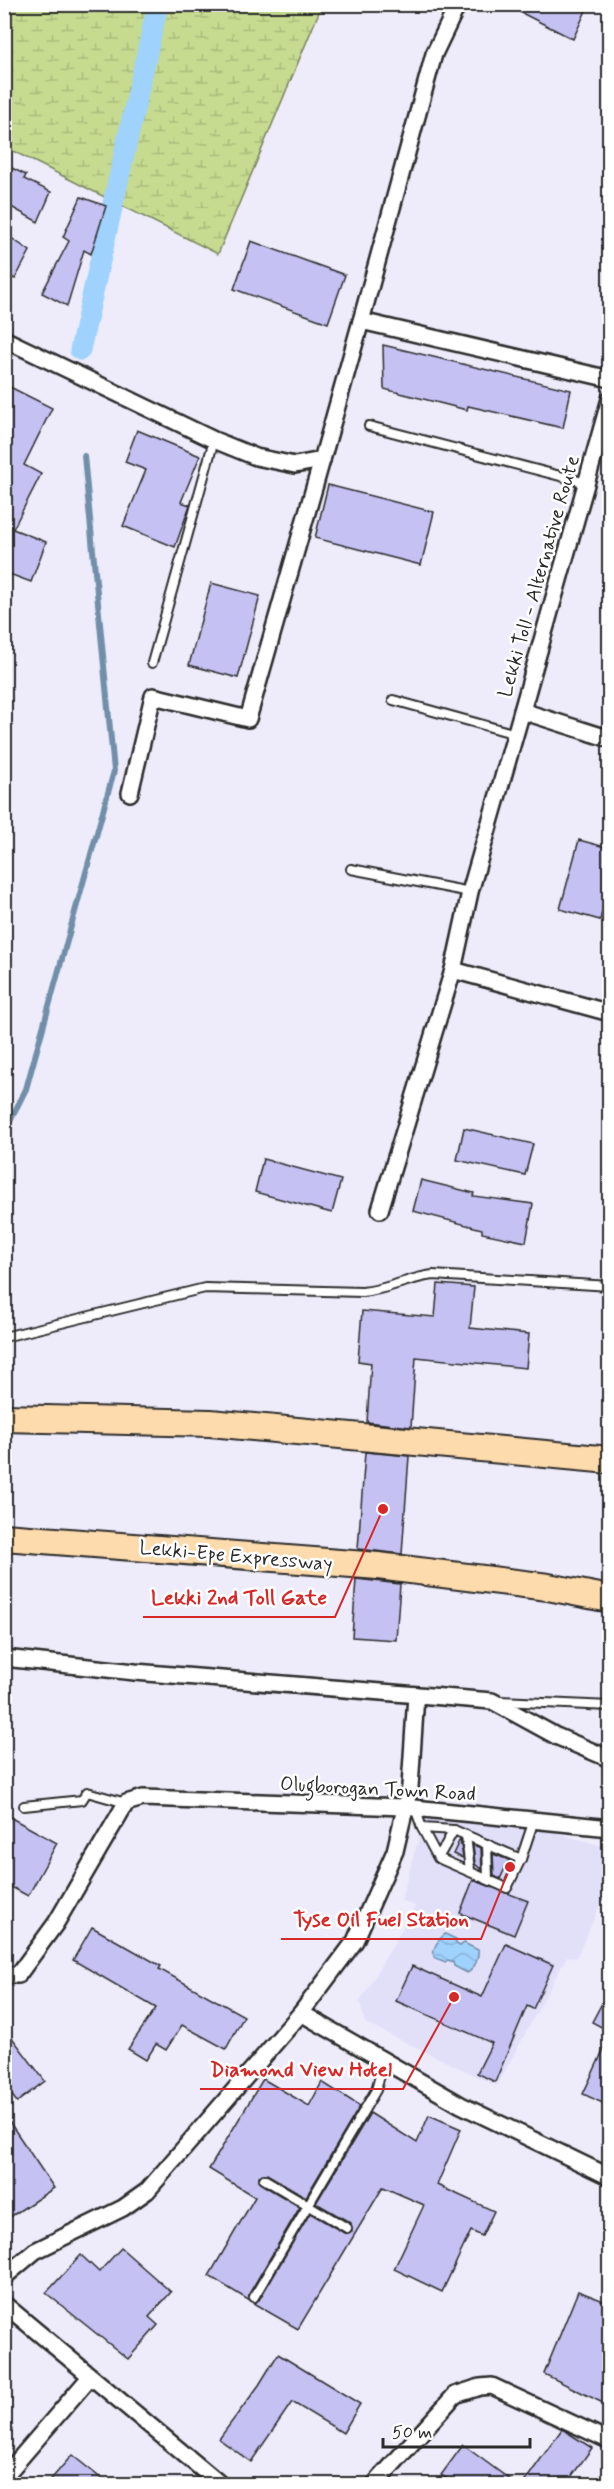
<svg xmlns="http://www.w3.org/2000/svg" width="614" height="2489" font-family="Mynerve,sans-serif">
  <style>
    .built { fill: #e2dff9 }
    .wetland { fill: url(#wetland-marsh); stroke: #78835e; stroke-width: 1.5 }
    .water { fill: url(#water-waves); stroke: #718fa9; stroke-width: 1.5 }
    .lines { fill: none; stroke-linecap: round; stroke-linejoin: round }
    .stream { stroke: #718fa9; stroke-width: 6 }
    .canal { stroke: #9fd2fd; stroke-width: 21 }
    .building { fill: #c5c1f3; stroke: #2b2b2b; stroke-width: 1.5 }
    .service-casing { stroke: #2b2b2b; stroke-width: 12 }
    .minor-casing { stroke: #2b2b2b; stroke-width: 20 }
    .trunk-casing { stroke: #2b2b2b; stroke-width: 30 }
    .service { stroke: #fff; stroke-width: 8 }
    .minor { stroke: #fff; stroke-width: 15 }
    .trunk { stroke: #fedbac; stroke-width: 26 }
    .labels { text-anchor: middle; stroke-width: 5; stroke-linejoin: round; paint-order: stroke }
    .street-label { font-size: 20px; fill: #2b2b2b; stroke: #fff }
    .leader { fill: none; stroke: #d62828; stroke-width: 2 }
    .callout-dot { fill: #d62828; stroke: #fff; stroke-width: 2 }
    .callout-label { font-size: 21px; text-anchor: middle; font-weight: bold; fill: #d62828; stroke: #fff; stroke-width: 5; stroke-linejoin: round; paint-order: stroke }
  </style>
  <defs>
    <pattern id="wetland-marsh" width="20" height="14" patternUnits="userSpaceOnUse" patternTransform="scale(1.5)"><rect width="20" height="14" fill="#c6db90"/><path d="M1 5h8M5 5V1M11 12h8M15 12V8" fill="none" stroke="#aabc7c"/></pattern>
    <pattern id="water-waves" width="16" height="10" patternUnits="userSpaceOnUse" patternTransform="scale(1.5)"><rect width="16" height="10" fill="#9fd2fd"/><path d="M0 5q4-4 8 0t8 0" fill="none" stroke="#89b4d9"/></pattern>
  </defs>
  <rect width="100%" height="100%" fill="#eeecfb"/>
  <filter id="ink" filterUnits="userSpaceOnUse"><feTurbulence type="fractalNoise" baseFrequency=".0167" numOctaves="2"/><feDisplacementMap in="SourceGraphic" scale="12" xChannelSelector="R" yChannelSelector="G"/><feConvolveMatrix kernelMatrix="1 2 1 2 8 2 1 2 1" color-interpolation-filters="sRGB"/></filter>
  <g filter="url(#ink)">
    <polygon class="built" points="426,1813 529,1825 609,1848 609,1886 576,1958 567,1956 497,2086 365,2023 360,2002 415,1906 401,1900"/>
    <polygon class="wetland" points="4,5 322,5 218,254 5,147"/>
    <path class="water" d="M 445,1934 L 456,1939 L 456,1944 L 460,1946 L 464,1943 L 478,1950 C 479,1957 475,1969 467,1973 L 454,1966 L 453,1962 L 448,1960 L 445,1962 L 434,1957 C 432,1949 438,1939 445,1934 Z"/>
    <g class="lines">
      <polyline class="stream" points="4,1133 26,1089 114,771 84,456"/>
      <polyline class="canal" points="80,350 158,4"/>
    </g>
    <g class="building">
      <polygon points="504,4 589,4 573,39"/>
      <polygon points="4,164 26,175 24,179 51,192 38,222 4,203"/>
      <polygon points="81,197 106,206 91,254 84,250 67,306 42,293 69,241 63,237"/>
      <polygon points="4,233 30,251 15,279 4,274"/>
      <polygon points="251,241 345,275 328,323 234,289"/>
      <polygon points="383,345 571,390 563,428 468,406 467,410 384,389"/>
      <polygon points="10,387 52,408 24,465 41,474 13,529 46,542 31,582 4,572 4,398"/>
      <polygon points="137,430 200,456 181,502 190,505 175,547 123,526 146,470 125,462"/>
      <polygon points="328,485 434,512 421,565 315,538"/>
      <polygon points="211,583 260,596 238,678 189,665"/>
      <polygon points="579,840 609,848 609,885 600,920 560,909"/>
      <polygon points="464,1128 533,1144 525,1175 457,1160"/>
      <polygon points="263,1159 341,1180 332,1213 255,1192"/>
      <polygon points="421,1180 474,1193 473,1196 533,1204 526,1242 482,1233 482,1229 413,1211"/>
      <polygon points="438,1284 474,1287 470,1328 529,1334 526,1368 416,1357 411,1427 367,1422 371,1363 358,1361 362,1311 435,1317"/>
      <polygon points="365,1452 409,1456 402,1554 358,1549"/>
      <polygon points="356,1579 400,1584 396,1640 352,1637"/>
      <polygon points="4,1814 57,1843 28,1896 4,1883"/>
      <polygon points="460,1839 463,1858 453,1854"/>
      <polygon points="473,1845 481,1848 482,1870 475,1864"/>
      <polygon points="493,1854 509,1860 500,1879 494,1876"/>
      <polygon points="473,1880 528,1901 514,1935 460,1913"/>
      <polygon points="92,1927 161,1966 159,1969 244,2016 226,2049 182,2025 166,2050 156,2044 146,2060 128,2049 156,2008 73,1960"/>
      <polygon points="506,1944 553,1965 533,2009 527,2006 495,2082 477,2073 492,2043 396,2001 412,1966 482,1997"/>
      <polygon points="609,1990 609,2031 592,2022"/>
      <polygon points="4,2027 45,2081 17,2102 4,2085"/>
      <polygon points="609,2038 609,2106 583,2094"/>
      <polygon points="263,2079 309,2106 322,2082 360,2106 306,2197 267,2174 259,2176 261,2184 300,2207 249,2294 250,2301 209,2276 255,2197 209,2169"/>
      <polygon points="370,2113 417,2143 429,2115 461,2129 437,2185 494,2211 482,2236 471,2231 442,2292 394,2269 424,2205 383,2187 298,2329 253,2303 259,2300 310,2213 344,2233 352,2232 351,2223 316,2203"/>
      <polygon points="4,2114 54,2188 4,2221"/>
      <polygon points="121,2248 171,2292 149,2317 158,2325 128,2359 46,2293 81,2255 99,2272"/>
      <polygon points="578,2291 609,2303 609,2406 544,2374"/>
      <polygon points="278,2354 360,2404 343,2433 292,2402 251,2462 219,2439 259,2385"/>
      <polygon points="562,2429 592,2448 566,2484 523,2484"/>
      <polygon points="463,2445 516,2484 455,2484 441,2475"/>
      <polygon points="72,2455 108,2484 47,2484"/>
    </g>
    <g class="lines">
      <g class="service-casing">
        <g id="service">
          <polyline points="369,426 587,483"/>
          <polyline points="152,663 214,440"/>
          <polyline points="393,700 516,734"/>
          <polyline points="351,869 470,892"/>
          <path d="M 4,1337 L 205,1288 L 362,1292 C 387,1290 408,1278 433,1275 L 610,1286"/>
          <polyline points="499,1701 610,1706"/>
          <polyline points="24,1806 82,1800 87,1792 126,1803"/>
          <polyline points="415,1808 422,1828 438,1858 507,1888 521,1859 454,1830 438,1858"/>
          <polyline points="422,1828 454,1830"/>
          <polyline points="466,1835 470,1871"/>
          <polyline points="487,1844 488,1879"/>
          <polyline points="521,1859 534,1820"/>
          <polyline points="264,2179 347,2228"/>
          <polyline points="254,2297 376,2090 384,2061"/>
        </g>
      </g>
      <g class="minor-casing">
        <g id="minor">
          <polyline points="361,321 434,54 458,4"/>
          <polyline points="4,339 214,440 256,457 295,465 322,460 361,321 610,379"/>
          <polyline points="610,399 522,711 610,739"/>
          <polyline points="522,711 470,892 453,970 610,1013"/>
          <polyline points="130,793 153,696 248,719 322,460"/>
          <polyline points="380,1210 453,970"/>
          <polyline points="4,1658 135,1672 492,1701 556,1736 610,1759"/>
          <polyline points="4,1975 18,1975 56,1923 126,1803 143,1798 404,1807 610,1828"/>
          <polyline points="301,2013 461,2105 610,2177"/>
          <polyline points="4,2277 35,2251 123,2208 147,2191 301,2013 355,1941 395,1851 410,1787 416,1695"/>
          <polyline points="4,2304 220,2484"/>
          <polyline points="4,2477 90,2377"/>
          <polyline points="375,2484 455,2395 480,2387 492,2386 610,2441"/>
        </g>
      </g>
      <g class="trunk-casing">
        <g id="trunk">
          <polyline points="4,1418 210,1423 610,1460"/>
          <polyline points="4,1537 378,1566 548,1587 610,1599"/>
        </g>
      </g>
      <use href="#service" class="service"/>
      <use href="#minor" class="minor"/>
      <use href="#trunk" class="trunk"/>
    </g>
  </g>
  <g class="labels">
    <g class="street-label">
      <text transform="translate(538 576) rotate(-74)" y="7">Lekki Toll - Alternative Route</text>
      <text transform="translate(236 1555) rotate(5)" y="7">Lekki-Epe Expressway</text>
      <text transform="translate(378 1788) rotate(3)" y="7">Olugborogan Town Road</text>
    </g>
  </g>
  <path class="leader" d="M383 1509L335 1617H143M510 1867L481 1939H281M454 1997L403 2089H200"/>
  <g class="callout-dot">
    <circle cx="383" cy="1509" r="6"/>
    <circle cx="510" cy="1867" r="6"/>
    <circle cx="454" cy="1997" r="6"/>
  </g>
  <g class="callout-label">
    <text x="239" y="1604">Lekki 2nd Toll Gate</text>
    <text x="381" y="1926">Tyse Oil Fuel Station</text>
    <text x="301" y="2076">Diamond View Hotel</text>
  </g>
  <rect width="614" height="2489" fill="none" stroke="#fff" stroke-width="24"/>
  <rect x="12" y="12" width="590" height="2465" fill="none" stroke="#2b2b2b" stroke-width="2" filter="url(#ink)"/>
  <path d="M383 2438v9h147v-9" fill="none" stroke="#2b2b2b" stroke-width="3"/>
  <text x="392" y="2438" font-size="18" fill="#2b2b2b" stroke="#ffffff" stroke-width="4.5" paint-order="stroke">50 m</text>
</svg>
